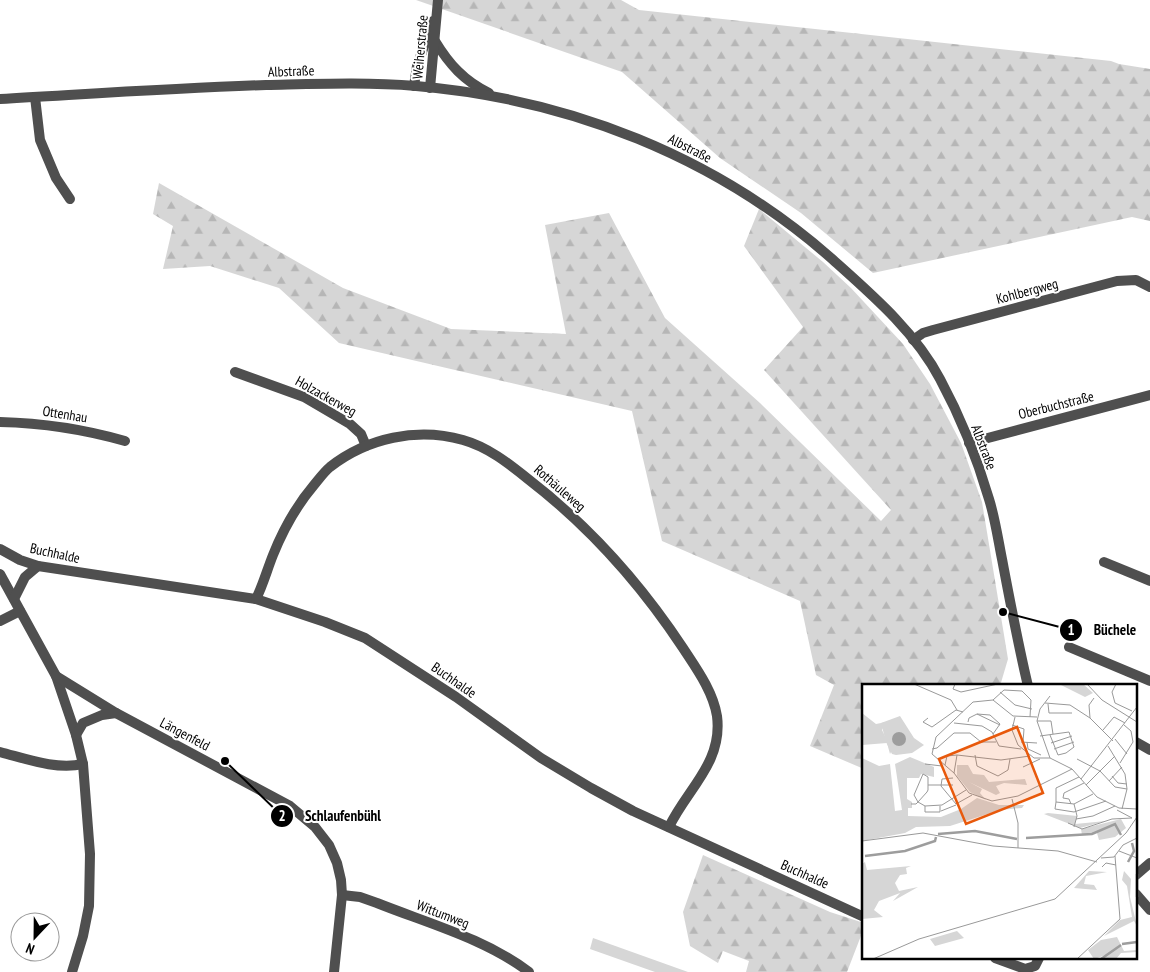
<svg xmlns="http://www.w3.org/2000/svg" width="1150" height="972" font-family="'PT Sans Narrow',sans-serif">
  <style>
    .forest { fill: url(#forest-firs) }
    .pitch { fill: #d6d6d6 }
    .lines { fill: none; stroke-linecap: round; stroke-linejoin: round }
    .minor { stroke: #4f4f4f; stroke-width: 10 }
    .tertiary { stroke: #4f4f4f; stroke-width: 10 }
    .labels { text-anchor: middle; stroke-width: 4; stroke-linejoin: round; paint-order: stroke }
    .street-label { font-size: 14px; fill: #000; stroke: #fff }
    .inset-river { fill: none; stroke: #9d9d9d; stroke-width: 2.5 }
    .inset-road { fill: none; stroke: #999; stroke-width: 1 }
    .view { fill: #e8590c; fill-opacity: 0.15; stroke: #e8590c; stroke-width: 2.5 }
    .inset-edge { fill: none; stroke: #000; stroke-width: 2.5 }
    .leader { fill: none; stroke: #000; stroke-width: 2 }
    .callout-dot { fill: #000; stroke: #fff; stroke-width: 2 }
    .mark-label { font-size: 15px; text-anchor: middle; font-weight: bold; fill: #fff }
    .callout-label { font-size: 15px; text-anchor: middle; font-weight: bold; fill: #000; stroke: #fff; stroke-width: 4; stroke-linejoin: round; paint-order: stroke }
  </style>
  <defs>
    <pattern id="forest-firs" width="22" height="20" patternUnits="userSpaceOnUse" patternTransform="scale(1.25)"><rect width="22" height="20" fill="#d6d6d6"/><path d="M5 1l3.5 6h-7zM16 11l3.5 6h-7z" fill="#b6b6b6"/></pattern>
  </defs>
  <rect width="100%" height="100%" fill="#fff"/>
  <g class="forest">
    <polygon points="416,0 621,0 639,10 1111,61 1119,64 1150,69 1150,221 1132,217 873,273 801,213 720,158 622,72"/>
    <polygon points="159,183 343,288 451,329 566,334 545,225 609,213 665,318 760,403 881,521 891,510 764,370 803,327 744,246 759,209 823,262 851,288 903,344 930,384 961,443 982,502 1008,659 1000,686 864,686 864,769 810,746 834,685 816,675 800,601 662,541 632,411 339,343 279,288 210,266 163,269 173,226 153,214"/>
    <polygon points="703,855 830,912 864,923 864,928 847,972 746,972 749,961 723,951 718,963 690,946 683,912"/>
  </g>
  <polygon class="pitch" points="593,938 688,972 655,972 590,949"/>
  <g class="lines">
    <g class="minor">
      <polyline points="35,97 40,140 56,178 70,199"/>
      <polyline points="913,340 923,333 933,330 1117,281 1136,280 1150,287"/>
      <polyline points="235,372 304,397 350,424 361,434 366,446"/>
      <path d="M 0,422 C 43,423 83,429 125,441"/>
      <polyline points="969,443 1150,395"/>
      <polyline points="0,549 20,560 38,566 256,599 325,622 365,638 382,649 456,697 541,758 591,788 633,811 864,917"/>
      <polyline points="1104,562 1150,581"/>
      <polyline points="0,574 56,676 76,735 83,764 90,854 89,906 83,936 72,972"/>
      <polyline points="14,599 25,577 38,566"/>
      <path d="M 256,599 C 263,585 267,570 273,555 C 283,530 297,505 314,485 C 319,479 324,472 330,467 C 367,438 417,427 463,440 C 488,447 508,463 528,479 C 589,526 640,583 683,648 C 696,668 713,691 717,716 C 723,763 687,789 669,827"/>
      <polyline points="0,621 20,611"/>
      <polyline points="1069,647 1150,681"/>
      <polyline points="56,676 116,713 290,806 315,827 329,845 337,863 341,880 342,895 334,972"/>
      <polyline points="76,735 83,723 102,715 116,713"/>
      <polyline points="1136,742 1150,750"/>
      <path d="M 0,752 C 27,759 56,770 83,764"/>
      <polyline points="1136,875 1150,863"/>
      <path d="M 342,895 L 360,897 L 377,903 C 427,923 486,939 529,972"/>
      <polyline points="995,958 1025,969 1035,966 1039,958"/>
    </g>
    <g class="tertiary">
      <path d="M 435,41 C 449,64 464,81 489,93"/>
      <polyline points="414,86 417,66 433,21"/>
      <polyline points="430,88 438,0"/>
      <path d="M 0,99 C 89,94 177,88 266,85 C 316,84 366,82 416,86 C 569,99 715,156 831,258 C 870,293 915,331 940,379 C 960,416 977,458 989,499 C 995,518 998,539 1002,559 C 1010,601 1018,644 1028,686"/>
      <polyline points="1136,894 1150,910"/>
    </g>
  </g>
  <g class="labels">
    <g class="street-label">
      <text transform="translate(420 47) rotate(-85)" y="5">Weiherstraße</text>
      <text transform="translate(291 71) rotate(-2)" y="5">Albstraße</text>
      <text transform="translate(690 148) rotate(27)" y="5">Albstraße</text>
      <text transform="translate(1027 291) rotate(-15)" y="5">Kohlbergweg</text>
      <text transform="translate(326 396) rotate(29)" y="5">Holzackerweg</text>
      <text transform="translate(1056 405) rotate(-14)" y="5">Oberbuchstraße</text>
      <text transform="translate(65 414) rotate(9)" y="5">Ottenhau</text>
      <text transform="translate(984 447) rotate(69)" y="5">Albstraße</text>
      <text transform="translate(560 488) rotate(41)" y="5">Rothäuleweg</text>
      <text transform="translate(55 553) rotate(12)" y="5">Buchhalde</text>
      <text transform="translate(454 680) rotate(35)" y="5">Buchhalde</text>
      <text transform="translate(185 734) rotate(28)" y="5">Längenfeld</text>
      <text transform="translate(805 874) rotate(24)" y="5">Buchhalde</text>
      <text transform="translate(443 914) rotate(21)" y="5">Wittumweg</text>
    </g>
  </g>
  <g transform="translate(862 684)">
    <rect width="275" height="275" fill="#fff"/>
    <path d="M 197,0 L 221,0 L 231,9 L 223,13 ZM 259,135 L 264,144 L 253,153 L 237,156 L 235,149 L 220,151 L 219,145 ZM 95,247 L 102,254 L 73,262 L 68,255 ZM 255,253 L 262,267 L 275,266 L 275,268 L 259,269 L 254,275 L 240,275 L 247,270 L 232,275 L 226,266 L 239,256 Z" fill="#d6d6d6"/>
    <path d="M 0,29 L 14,40 L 24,38 L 20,46 L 30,66 L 28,70 L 25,59 L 0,61 ZM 48,73 L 72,83 L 72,93 L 59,90 L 57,94 L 45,94 L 45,115 L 50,118 L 50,124 L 46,124 L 46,132 L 79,133 L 99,125 L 115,114 L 137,121 L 162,121 L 160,124 L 138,126 L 88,142 L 54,143 L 43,149 L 0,157 L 0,74 L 17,82 L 28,80 L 33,127 L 40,126 L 33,80 ZM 95,81 L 106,81 L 111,90 L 122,91 L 127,98 L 163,95 L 165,101 L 142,99 L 134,102 L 138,109 L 134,111 L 107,98 L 120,105 L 118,109 L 124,116 L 108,108 L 95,92 ZM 186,129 L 215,132 L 213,140 L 244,137 L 218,144 L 182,130 ZM 3,178 L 5,186 L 49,182 L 44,184 L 45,190 L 38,191 L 33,199 L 37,207 L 56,203 L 31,217 L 38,209 L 17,217 L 12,226 L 21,233 L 0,235 L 0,180 ZM 227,187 L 245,188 L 224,192 L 222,200 L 232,201 L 235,206 L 212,204 ZM 262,187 L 269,195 L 268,213 L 275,242 L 272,237 L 242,252 L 258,236 L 270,233 L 265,202 L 260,196 Z" fill="#d6d6d6"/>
    <path d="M 38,32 L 52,54 L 62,61 L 50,69 L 34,71 L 30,70 L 24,58 L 19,39 Z" fill="#d6d6d6"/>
    <path d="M30 55a7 7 0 1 1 14 0a7 7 0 1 1-14 0Z" fill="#9d9d9d"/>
    <path class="inset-river" d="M 76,150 L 113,147 L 155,155M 164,154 L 230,150 L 253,140 L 259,151M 3,172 L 43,167 L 73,157 L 74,153M 266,178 L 272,167 L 270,159M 275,190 L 275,213M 260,260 L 275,258M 239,275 L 259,261"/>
    <path class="inset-road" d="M 52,0 L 89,16 L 95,26M 93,0 L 91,5 L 99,8 L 136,0M 225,0 L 240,16 L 275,38M 254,0 L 250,8 L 253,19 L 270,27M 138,8 L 153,21 L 170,25M 188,12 L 178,25 L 175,37 L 188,74 L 210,85 L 235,113 L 257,124 L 275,125M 232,14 L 227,21 L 228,34 L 251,57M 131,16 L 142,6 L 160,7 L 169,16 L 168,33M 183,19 L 208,21 L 228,34M 186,20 L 187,29 L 210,29M 115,30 L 138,41M 153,33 L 150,46 L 156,61 L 172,74 L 188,74M 175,33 L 151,32 L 131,16 L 111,18 L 74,53 L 70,70 L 92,89 L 107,109 L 130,117 L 156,112 L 210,85M 66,34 L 61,38 L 70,43 L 94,26 L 101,28M 175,37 L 189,37 L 191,50M 106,38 L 107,34 L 115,30 L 128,31 L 138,40 L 131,50M 92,39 L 120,42 L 130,48 L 137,62 L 159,65M 150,41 L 162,45 L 161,58M 241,46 L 252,33 L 263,39M 178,52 L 207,48 L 212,63 L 204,69 L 196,71 L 188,51M 253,55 L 265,70M 159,58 L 175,59M 165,58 L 166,65 L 179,71M 189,59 L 210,52M 246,62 L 263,90 L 265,105 L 260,125M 70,65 L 75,64 L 92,49 L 108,49 L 119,58 L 134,58M 192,65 L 212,58M 113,71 L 115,82 L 136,92 L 146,86 L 148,75M 215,75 L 238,87 L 253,103 L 265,105M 258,79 L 271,58 L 269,47 L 262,41M 63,80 L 80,82M 83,81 L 85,72 L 95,71M 161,83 L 178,75M 92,89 L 95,71 L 139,76 L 168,72M 250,92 L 256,99 L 265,100M 91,94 L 80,95 L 79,102 L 94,120 L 110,111M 219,95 L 275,23M 247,97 L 260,83M 66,101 L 91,101M 224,101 L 253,72M 150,115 L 156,139 L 156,164M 194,118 L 193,125 L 212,128 L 244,117M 49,120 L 54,120 L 56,118 L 65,108 L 66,106 L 66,93 L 61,90 L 52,111 L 56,118 L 63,122 L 80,121 L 104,106M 209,120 L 207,115 L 201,114 L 202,109 L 222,99M 212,120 L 194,118 L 194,104 L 217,93M 212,120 L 215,132 L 212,143M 212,120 L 231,110M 63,122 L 63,128 L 78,128 L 78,122M 255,126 L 270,134M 79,127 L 94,121M 214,135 L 231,132 L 253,122M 206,139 L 220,145 L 250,135 L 270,134M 0,157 L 61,149 L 131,162 L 196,167 L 235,178M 257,167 L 275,174M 239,174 L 252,173 L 261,161 L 275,154M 240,183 L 244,179 L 254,181M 11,275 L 57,255 L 193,215 L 264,149 L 275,133M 215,275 L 258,235 L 253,172"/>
    <path class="view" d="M 155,43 L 181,109 L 104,140 L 77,75 Z"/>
    <rect width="275" height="275" class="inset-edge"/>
  </g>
  <path class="leader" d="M1003 612L1071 630M225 761L282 816"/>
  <g class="callout-dot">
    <circle cx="1003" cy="612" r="5"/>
    <circle cx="225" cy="761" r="5"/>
    <circle cx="1071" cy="630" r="12"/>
    <circle cx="282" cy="816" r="12"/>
  </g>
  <g class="mark-label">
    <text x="1071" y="635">1</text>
    <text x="282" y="821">2</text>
  </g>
  <g class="callout-label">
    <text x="1115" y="635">Büchele</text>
    <text x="343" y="821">Schlaufenbühl</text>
  </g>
  <g transform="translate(35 937) rotate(202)"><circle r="24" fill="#ffffff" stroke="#999999"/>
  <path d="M0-4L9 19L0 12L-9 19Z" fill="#000000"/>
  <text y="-8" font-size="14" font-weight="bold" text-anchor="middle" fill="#000000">N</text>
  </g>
</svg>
